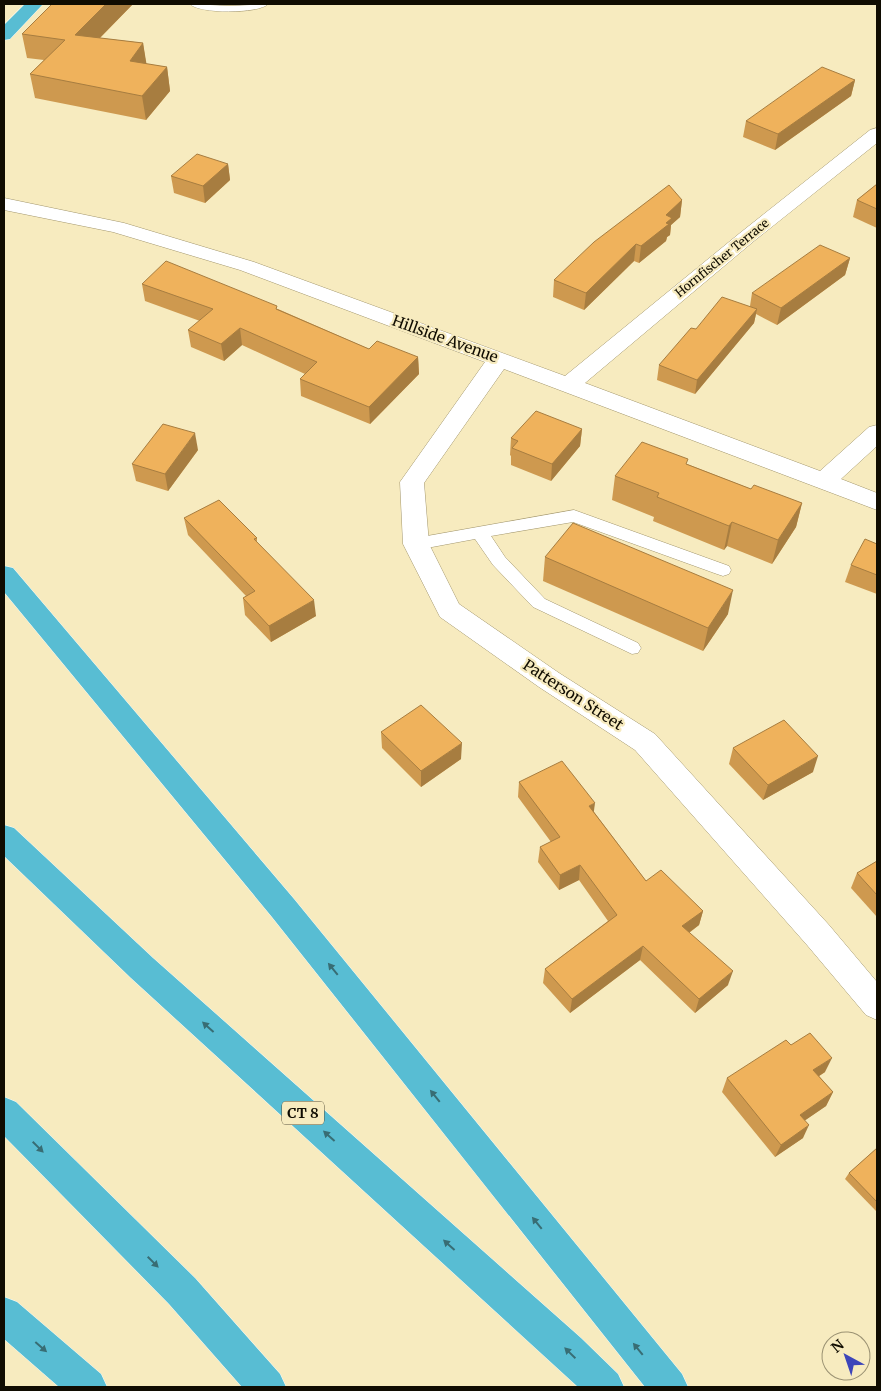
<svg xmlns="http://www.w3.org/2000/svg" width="881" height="1391" font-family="Merriweather,serif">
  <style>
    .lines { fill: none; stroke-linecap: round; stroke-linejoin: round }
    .lane-casing { stroke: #a3976e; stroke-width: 1 }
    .street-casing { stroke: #a3976e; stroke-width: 1 }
    .highway-casing { stroke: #fff; stroke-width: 1 }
    .lane { fill: #fff; fill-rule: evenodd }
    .street { fill: #fff; fill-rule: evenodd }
    .highway { fill: #58bdd3; fill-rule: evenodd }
    .wall { fill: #ce994f }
    .shaded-wall { fill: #a77d40 }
    .building { fill: #efb25c; stroke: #a77d40 }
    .oneway { fill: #386d74 }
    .labels { text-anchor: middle; stroke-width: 4.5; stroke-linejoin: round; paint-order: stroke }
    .far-street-label { font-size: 12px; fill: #100c01; stroke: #f7ebbf }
    .shield { fill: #f7ebbf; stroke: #554f3a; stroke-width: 1 }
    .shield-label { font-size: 14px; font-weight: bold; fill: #100c01 }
    .street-label { font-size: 15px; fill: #100c01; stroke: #f7ebbf }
  </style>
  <rect width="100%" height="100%" fill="#f7ebbf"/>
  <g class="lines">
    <g class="lane-casing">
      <g id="lane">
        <path d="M 190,4 L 230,6 L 268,4 C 259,14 198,14 190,4 Z"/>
        <polygon points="574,510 729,566 731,570 729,574 723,576 717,574 573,522 491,536 505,557 545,599 638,643 641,648 638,653 632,654 533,607 493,565 475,539 416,550 410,548 408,544 410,540 416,538"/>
      </g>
    </g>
    <g class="street-casing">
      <polygon id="street" points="877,128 877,143 754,241 585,383 820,471 869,427 877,425 877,446 841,479 877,493 877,510 504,369 424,483 429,544 459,604 559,673 655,734 829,925 877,982 877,1020 866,1015 807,945 635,750 539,687 440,617 403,544 400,482 485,362 240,270 113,232 4,210 4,198 124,223 254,262 565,376 740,233 870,130"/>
    </g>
    <g class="highway-casing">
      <g id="highway">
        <polygon points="25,4 43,4 10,39 4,40 4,25"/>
        <polygon points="4,566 13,568 294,899 682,1374 688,1387 645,1387 272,917 4,592"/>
        <polygon points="4,825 14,828 153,958 581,1338 618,1374 624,1387 578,1387 131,978 4,856"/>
        <polygon points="4,1097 16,1102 195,1278 280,1374 286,1387 242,1387 169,1304 4,1136"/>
        <polygon points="4,1297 17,1302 101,1374 107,1387 59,1387 4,1339"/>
      </g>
    </g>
    <use href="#lane" class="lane"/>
    <use href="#street" class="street"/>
    <use href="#highway" class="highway"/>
  </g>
  <g class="wall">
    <polygon points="133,4 100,38 143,43 146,64 167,67 170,91 146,120 35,98 30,74 44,60 27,58 22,34"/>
    <polygon points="855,80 851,96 775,150 743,137 746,121"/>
    <polygon points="228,164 230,180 205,203 174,193 171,176"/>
    <polygon points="877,184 877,228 853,217 857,200"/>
    <polygon points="682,200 680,217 671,225 670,235 667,237 666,241 639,263 634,261 584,310 553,297 554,280"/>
    <polygon points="850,258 845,275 777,325 756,314 754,323 695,394 657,380 659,365 696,329 750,306 752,293"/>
    <polygon points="142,284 278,309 369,349 418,357 419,374 370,424 301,396 300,379 305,374 242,345 224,361 191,347 188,330 200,321 145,301"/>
    <polygon points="582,429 580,446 551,481 511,465 511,456 510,455 511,438"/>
    <polygon points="198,450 168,491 136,481 132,464"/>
    <polygon points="687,464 751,489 802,503 796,527 772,564 727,546 724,550 653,521 654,517 612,500 615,476"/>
    <polygon points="184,518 257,538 257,543 316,616 271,642 245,615 243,598 246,596 188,535"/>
    <polygon points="877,544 877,594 845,582 851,565"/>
    <polygon points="545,557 728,614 703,651 543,581"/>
    <polygon points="381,732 461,759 421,787 382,748"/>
    <polygon points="733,748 813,772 763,800 729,764"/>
    <polygon points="519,782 594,812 646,881 703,911 699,925 689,933 728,985 695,1013 640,960 570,1013 543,983 545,969 608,921 579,880 559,890 538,862 540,847 551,842 518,797"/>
    <polygon points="877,861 877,917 851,888 857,873"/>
    <polygon points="791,1045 825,1072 819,1076 833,1092 826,1106 805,1120 803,1138 775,1157 722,1092 727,1078"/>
    <polygon points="877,1148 877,1212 845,1179 849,1173"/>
  </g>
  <g class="shaded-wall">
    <polygon points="106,4 133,4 79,59 75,35"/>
    <polygon points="143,43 147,67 130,61"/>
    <polygon points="167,67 170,91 146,120 142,96"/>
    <polygon points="855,80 851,96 775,150 778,134"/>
    <polygon points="228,164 230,180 205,203 203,186"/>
    <polygon points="682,200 680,217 671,225 670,235 667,237 666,241 639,263 641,246 666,215"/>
    <polygon points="636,244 634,261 584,310 586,293"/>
    <polygon points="850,258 845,275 777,325 781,308"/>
    <polygon points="757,309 754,323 695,394 697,380"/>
    <polygon points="240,328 242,345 224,361 221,344"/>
    <polygon points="418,357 419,374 370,424 369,407"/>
    <polygon points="582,429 580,446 551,481 552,464"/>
    <polygon points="195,433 198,450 168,491 165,474"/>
    <polygon points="802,503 796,527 772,564 778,540"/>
    <polygon points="732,522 727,546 724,550 729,526"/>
    <polygon points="733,590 728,614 703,651 708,628"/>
    <polygon points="314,600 316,616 271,642 269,626"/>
    <polygon points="462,743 461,759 421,787 421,771"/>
    <polygon points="818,756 813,772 763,800 768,785"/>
    <polygon points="595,803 593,818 589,806"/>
    <polygon points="580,865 579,880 559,890 560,875"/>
    <polygon points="703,911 699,925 679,940 682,926"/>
    <polygon points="643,946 640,960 570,1013 572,999"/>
    <polygon points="733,971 728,985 695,1013 699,999"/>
    <polygon points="832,1058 825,1072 807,1084 813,1070"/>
    <polygon points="833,1092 826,1106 794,1128 800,1115"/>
    <polygon points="809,1125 803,1138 775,1157 781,1145"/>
  </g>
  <g class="building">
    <polygon points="52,4 106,4 75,35 143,43 130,61 167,67 142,96 30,74 65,40 22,34"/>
    <polygon points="822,67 855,80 778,134 746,121"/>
    <polygon points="197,154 228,164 203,186 171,176"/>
    <polygon points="877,184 877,209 857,200"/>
    <polygon points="669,185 682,200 666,215 672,218 666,223 669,224 641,246 636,244 586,293 554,280 594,242"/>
    <polygon points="820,245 850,258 781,308 752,293"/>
    <polygon points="166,261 277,306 276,309 369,349 377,341 418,357 369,407 300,379 317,362 240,328 221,344 188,330 213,309 142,284"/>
    <polygon points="722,297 757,309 697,380 659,365 691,328 696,329"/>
    <polygon points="536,411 582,429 552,464 512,448 518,441 511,438"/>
    <polygon points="163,424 195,433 165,474 132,464"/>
    <polygon points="642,442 688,459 686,464 751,489 754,485 802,503 778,540 732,522 729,526 657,497 659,493 615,476"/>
    <polygon points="219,500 257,538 254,539 314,600 269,626 243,598 255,591 184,518"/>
    <polygon points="573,523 733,590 708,628 545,557"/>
    <polygon points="865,539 877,544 877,575 851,565"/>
    <polygon points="421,705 462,743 421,771 381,732"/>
    <polygon points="784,720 818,756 768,785 733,748"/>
    <polygon points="562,761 595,803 589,806 646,881 661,870 703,911 682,926 733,971 699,999 643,946 572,999 545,969 617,915 580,865 560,875 540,847 560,837 519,782"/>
    <polygon points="877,861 877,895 857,873"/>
    <polygon points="810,1033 832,1058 813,1070 833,1092 800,1115 809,1125 781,1145 727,1078 786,1040 791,1045"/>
    <polygon points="877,1148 877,1202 849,1173"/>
  </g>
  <defs><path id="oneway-solid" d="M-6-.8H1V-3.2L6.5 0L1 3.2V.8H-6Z" transform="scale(1.25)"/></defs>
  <g class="oneway">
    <use href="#oneway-solid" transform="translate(333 969) rotate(-129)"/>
    <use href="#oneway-solid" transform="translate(208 1027) rotate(-138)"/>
    <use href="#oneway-solid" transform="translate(435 1096) rotate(-129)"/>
    <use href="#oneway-solid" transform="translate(329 1136) rotate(-138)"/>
    <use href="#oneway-solid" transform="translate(38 1147) rotate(45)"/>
    <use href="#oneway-solid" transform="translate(537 1223) rotate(-129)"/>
    <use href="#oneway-solid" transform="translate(449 1245) rotate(-138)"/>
    <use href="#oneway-solid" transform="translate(153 1262) rotate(45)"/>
    <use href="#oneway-solid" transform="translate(41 1347) rotate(41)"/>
    <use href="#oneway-solid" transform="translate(638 1349) rotate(-129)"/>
    <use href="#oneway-solid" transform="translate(570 1353) rotate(-136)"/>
  </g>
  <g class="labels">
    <g class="far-street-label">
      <text transform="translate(722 258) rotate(-39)" y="4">Hornfischer Terrace</text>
    </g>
    <rect class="shield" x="282" y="1101.5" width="42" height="23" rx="4"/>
    <g class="shield-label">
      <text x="303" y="1118">CT 8</text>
    </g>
    <g class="street-label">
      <text transform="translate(445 339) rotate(20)" y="5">Hillside Avenue</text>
      <text transform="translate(573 695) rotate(33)" y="5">Patterson Street</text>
    </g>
  </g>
  <rect width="881" height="1391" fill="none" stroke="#100c01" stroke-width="10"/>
  <g transform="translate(846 1356) rotate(320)"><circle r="24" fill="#f7ebbf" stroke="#9b9273"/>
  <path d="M0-4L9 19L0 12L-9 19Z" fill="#3d45b9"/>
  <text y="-8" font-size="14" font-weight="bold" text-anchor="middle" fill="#100c01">N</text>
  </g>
</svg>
